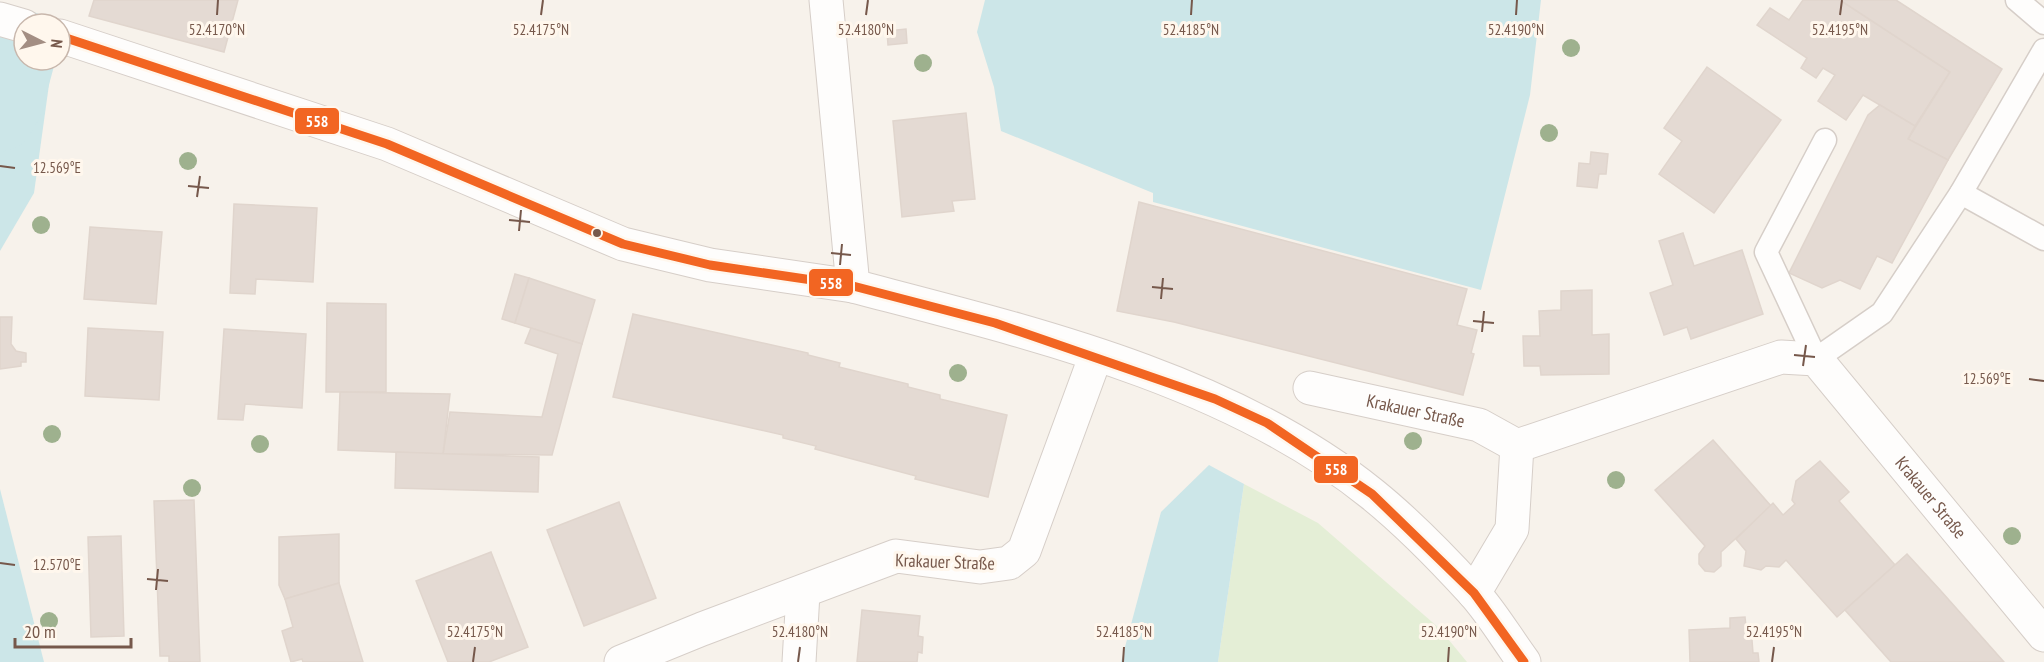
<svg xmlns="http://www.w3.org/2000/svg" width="2044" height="662" font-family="'PT Sans Narrow',sans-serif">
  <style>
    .green { fill: #e4eed6 }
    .water { fill: #cce6e8 }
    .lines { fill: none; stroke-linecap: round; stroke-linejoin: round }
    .river { stroke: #cce6e8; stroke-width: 69 }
    .building { fill: #e4dad3; stroke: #e0d5cd; stroke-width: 1.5 }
    .service-casing { stroke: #d6cec8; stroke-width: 25 }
    .minor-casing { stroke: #d6cec8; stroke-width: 35 }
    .tertiary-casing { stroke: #d6cec8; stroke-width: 35 }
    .secondary-casing { stroke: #d6cec8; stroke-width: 35 }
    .service { stroke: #fefdfc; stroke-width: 22 }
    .minor { stroke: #fefdfc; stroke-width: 33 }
    .tertiary { stroke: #fefdfc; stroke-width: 33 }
    .secondary { stroke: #fefdfc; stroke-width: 33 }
    .bus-1-casing { stroke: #fff7ed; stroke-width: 14 }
    .bus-1 { stroke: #f26522; stroke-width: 9 }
    .tree { fill: #9eb18e }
    .ticks { fill: none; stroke: #76584b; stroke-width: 2 }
    .bus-dot { fill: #76584b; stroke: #fff7ed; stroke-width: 2 }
    .labels { text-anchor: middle; stroke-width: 6; stroke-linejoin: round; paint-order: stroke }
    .street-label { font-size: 18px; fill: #76584b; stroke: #fff7ed }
    .ticks-label { font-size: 15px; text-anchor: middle; fill: #76584b; stroke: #fff7ed; stroke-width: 6; stroke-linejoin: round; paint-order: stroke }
    .line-badge { stroke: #fff7ed; stroke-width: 2 }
    .badge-label { font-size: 16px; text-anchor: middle; font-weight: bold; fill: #fff }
  </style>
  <rect width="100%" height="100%" fill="#f7f2eb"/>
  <polygon class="green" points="1244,484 1318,523 1439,628 1467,662 1218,662"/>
  <g class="water">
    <polygon points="985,0 1541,0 1530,95 1481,290 1153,202 1153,193 1001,131 994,87 977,32"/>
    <polygon points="0,55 51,70 34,193 0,251"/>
    <polygon points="1209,465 1244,484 1218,662 1121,662 1161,512"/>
    <polygon points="0,489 44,662 0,662"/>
  </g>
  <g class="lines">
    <polyline class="river" points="0,117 8,104 24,45"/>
  </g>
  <g class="building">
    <polygon points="94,0 238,0 224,52 89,16"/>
    <polygon points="1803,0 1840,0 1950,72 1915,126 1863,95 1846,120 1818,101 1835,75 1823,68 1816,78 1801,68 1807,58 1757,25 1770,8 1789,20"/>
    <polygon points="1840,0 1896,0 2002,69 1948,160 1908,139 1950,72"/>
    <polygon points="906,29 907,43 888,45 887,31"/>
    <polygon points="1707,67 1781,120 1714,213 1659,174 1682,141 1664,128"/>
    <polygon points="1880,105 1915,126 1908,139 1948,160 1892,263 1877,256 1860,289 1840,280 1822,288 1789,273 1868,115"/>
    <polygon points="966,113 975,199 952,201 954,211 902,217 893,121"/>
    <polygon points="1591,152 1608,154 1606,174 1599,174 1597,188 1577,186 1579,163 1590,164"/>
    <polygon points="1139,202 1467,289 1457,325 1477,330 1471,353 1474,354 1463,395 1174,322 1117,311"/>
    <polygon points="234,204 317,208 313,282 256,279 255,294 230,293"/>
    <polygon points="90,227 162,232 156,304 84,299"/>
    <polygon points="1683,233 1694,266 1742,250 1763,314 1691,339 1687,327 1664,335 1650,293 1673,285 1659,241"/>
    <polygon points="515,274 529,278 515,323 502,319"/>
    <polygon points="529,278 595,300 582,344 515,323"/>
    <polygon points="1592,290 1592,335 1609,334 1609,374 1541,375 1540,366 1524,366 1523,336 1540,336 1539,311 1561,310 1561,291"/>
    <polygon points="327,303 386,304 386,392 326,392"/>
    <polygon points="633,314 808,353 808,355 840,363 839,367 908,384 908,387 940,395 940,399 1007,415 988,497 915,479 916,476 815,449 816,446 783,438 783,435 613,397"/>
    <polygon points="0,317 12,317 11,344 16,351 26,353 26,362 21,362 21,366 0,369"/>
    <polygon points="88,328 163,332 159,400 85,396"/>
    <polygon points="531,328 582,344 552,455 443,454 450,412 542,417 558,354 525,343"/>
    <polygon points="224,329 306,334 302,408 245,404 243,420 218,419"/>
    <polygon points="340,392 450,394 443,454 338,450"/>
    <polygon points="1713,440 1771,506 1721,552 1721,566 1714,572 1705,571 1699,564 1699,554 1705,546 1655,490"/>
    <polygon points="396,452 539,457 538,492 395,488"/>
    <polygon points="1820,461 1849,492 1839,501 1895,565 1837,617 1786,560 1779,567 1766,566 1761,570 1744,566 1746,551 1736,539 1773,503 1783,515 1795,504 1792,500 1796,481"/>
    <polygon points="194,500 200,662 169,662 169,656 160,656 154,501"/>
    <polygon points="619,502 656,598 584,626 547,530"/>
    <polygon points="339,534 339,583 285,599 279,585 279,537"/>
    <polygon points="121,536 124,636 91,637 88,537"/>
    <polygon points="491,552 528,647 489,662 448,662 416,581"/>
    <polygon points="1907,554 1941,591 2004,662 1891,662 1845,610"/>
    <polygon points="339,583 363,662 303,662 302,659 291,662 282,631 293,627 285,599"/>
    <polygon points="862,610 920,616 918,636 923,637 922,653 918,652 917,662 857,662"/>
    <polygon points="1745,617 1746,627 1751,627 1753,653 1758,653 1759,662 1690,662 1689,630 1730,628 1730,618"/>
  </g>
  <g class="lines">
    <g class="service-casing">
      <g id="service">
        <polyline points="2017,0 2044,23"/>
        <polyline points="1825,140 1766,252 1816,359 1882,313 1961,193 2044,50"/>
        <polyline points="1961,193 2044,239"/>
      </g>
    </g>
    <g class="minor-casing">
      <g id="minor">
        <path id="s1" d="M 1310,388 L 1479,425 L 1517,446 L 1781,357 L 1816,359 L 2044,635"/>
        <polyline points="1474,593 1512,529 1517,446"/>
        <polyline points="621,662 702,629 896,556 980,567 1009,563 1024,551 1096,355"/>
        <polyline points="799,662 803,593"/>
      </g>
    </g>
    <g class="tertiary-casing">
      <g id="tertiary">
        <polyline points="0,19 24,26"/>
        <polyline points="60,36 387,144 623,244 710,265 853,286"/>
      </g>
    </g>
    <g class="secondary-casing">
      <path id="secondary" d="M 826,0 L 853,286 C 1028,332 1228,378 1372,494 C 1408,523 1442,558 1473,592 C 1492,613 1507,639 1524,662"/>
    </g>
    <use href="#service" class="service"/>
    <use href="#minor" class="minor"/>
    <use href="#tertiary" class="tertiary"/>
    <use href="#secondary" class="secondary"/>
    <g class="bus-1-casing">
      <polyline id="bus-1" points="60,36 387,144 623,244 710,265 853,286 995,323 1215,399 1267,423 1372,494 1474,593 1524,662"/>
    </g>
    <use href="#bus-1" class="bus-1"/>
  </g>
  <g class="tree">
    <circle cx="1571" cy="48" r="9"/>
    <circle cx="923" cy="63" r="9"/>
    <circle cx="1549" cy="133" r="9"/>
    <circle cx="188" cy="161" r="9"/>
    <circle cx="41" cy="225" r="9"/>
    <circle cx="958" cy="373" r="9"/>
    <circle cx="52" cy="434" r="9"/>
    <circle cx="1413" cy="441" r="9"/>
    <circle cx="260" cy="444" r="9"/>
    <circle cx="1616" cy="480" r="9"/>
    <circle cx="192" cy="488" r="9"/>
    <circle cx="2012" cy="536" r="9"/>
    <circle cx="49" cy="621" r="9"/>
  </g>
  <path class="ticks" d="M 217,15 L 218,0M 541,15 L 543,0M 866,15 L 868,0M 1191,15 L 1192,0M 1516,15 L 1517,0M 1840,15 L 1842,0M 0,166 L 15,168M 188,186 L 209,188M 197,197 L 200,176M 509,220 L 530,222M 519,231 L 521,210M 831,253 L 851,255M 840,265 L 842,244M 1152,287 L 1173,289M 1161,299 L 1163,278M 1473,321 L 1494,323M 1482,332 L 1484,311M 1794,355 L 1815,357M 1803,366 L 1806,345M 2029,379 L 2044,381M 0,563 L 15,565M 147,579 L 168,581M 156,590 L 158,569M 473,662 L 475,647M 798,662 L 800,647M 1123,662 L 1124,647M 1448,662 L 1449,647M 1772,662 L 1774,647"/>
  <circle class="bus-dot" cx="597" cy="233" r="5"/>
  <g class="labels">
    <g class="street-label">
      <text dy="6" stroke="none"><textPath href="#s1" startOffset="108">Krakauer Straße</textPath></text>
      <text dy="6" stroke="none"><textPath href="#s1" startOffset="710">Krakauer Straße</textPath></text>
      <text transform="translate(945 562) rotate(2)" y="6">Krakauer Straße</text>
    </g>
  </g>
  <g class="ticks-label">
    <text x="217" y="35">52.4170°N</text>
    <text x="541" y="35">52.4175°N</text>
    <text x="866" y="35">52.4180°N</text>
    <text x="1191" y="35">52.4185°N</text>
    <text x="1516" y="35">52.4190°N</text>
    <text x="1840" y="35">52.4195°N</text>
    <text x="57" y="173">12.569°E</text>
    <text x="1987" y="384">12.569°E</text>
    <text x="57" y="570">12.570°E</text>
    <text x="475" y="637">52.4175°N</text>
    <text x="800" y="637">52.4180°N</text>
    <text x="1124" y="637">52.4185°N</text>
    <text x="1449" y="637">52.4190°N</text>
    <text x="1774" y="637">52.4195°N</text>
  </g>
  <g class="line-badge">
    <rect x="294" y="107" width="46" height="28" rx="6" fill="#f26522"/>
    <rect x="808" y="268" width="46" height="29" rx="6" fill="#f26522"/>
    <rect x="1313" y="455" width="46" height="29" rx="6" fill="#f26522"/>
  </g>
  <g class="badge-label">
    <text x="317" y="127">558</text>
    <text x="831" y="289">558</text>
    <text x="1336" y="475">558</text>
  </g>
  <g transform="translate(42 42) rotate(96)"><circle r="28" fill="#fff7ed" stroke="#c8b7ac" stroke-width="1.5"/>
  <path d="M0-4.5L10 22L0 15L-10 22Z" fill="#a38e83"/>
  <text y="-9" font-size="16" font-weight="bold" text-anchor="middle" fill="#76584b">N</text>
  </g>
  <path d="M15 638v9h116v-9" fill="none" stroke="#76584b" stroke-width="3"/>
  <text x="24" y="638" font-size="18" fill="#76584b" stroke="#fff7ed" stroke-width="4.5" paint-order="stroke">20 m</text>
</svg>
